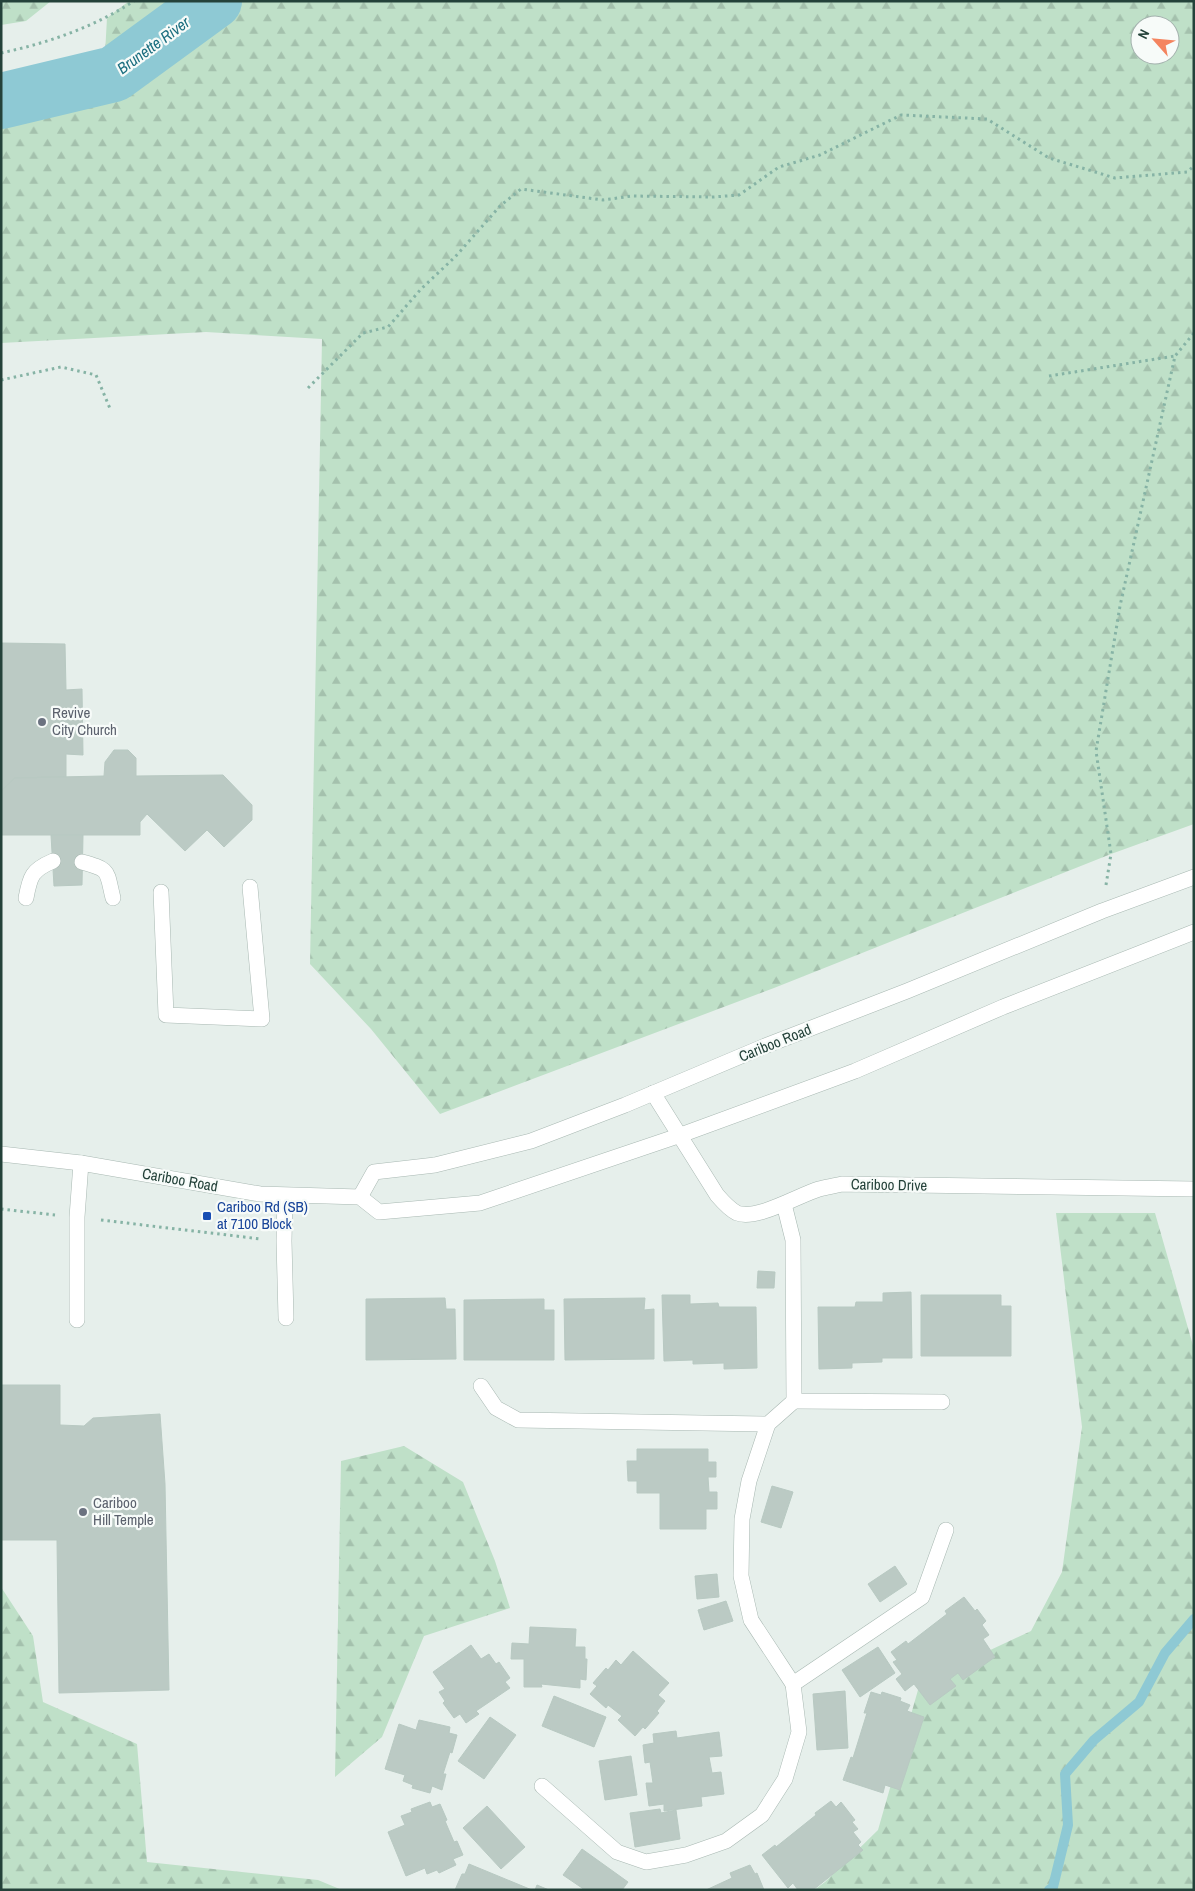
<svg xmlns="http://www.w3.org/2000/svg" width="1195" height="1891" font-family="'Archivo Narrow',sans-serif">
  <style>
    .forest { fill: url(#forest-firs); fill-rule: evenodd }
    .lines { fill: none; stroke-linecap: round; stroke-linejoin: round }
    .stream { stroke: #8ec9d4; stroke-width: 10 }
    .river { stroke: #8ec9d4; stroke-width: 56 }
    .building { fill: #bbcac4; stroke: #b8c9c2 }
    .service-casing { stroke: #a8b8b2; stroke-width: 16 }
    .minor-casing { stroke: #a8b8b2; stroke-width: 16 }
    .tertiary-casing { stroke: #a8b8b2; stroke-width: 16 }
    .path { stroke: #86b3a5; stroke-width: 3; stroke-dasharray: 2.5 4; stroke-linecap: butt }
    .service { stroke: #fff; stroke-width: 15 }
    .minor { stroke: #fff; stroke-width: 15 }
    .tertiary { stroke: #fff; stroke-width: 15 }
    .worship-dot { fill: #6b7280; stroke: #f7fbf9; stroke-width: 2 }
    .transit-dot { fill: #1a4fb4; stroke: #f7fbf9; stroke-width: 2 }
    .labels { text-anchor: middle; stroke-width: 4.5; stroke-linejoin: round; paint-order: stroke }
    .worship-label { font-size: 15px; fill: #5b616d; stroke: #f7fbf9; text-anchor: start }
    .street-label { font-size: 15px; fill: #24423a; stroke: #f7fbf9 }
    .transit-label { font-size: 15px; fill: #164399; stroke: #f7fbf9; text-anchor: start }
    .water-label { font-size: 16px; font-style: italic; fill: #1c6f80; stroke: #f7fbf9 }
  </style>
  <defs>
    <pattern id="forest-firs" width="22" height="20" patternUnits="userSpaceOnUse" patternTransform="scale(1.25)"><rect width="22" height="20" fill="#bfe0c8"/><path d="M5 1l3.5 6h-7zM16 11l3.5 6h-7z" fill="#a4c1ad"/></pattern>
  </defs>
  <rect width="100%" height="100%" fill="#e6efeb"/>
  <g class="forest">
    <polygon points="1,1 51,1 26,21 1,25"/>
    <path d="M 129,1 L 1194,1 L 1194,824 L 1111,854 L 774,988 L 440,1114 L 371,1029 L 310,964 L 322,339 L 206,332 L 1,343 L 1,97 L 103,89 L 107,18 ZM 1140,25 L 1170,25 L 1170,55 L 1140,55 Z"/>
    <polygon points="1056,1213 1155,1213 1194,1349 1194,1890 814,1890 825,1882 878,1830 920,1683 1031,1631 1062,1572 1082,1427"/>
    <polygon points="404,1446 463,1482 495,1561 510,1608 424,1636 382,1737 335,1777 341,1461"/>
    <polygon points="1,1587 33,1636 43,1702 137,1744 147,1862 318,1880 342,1890 1,1890"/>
  </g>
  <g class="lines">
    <polyline class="stream" points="1049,1890 1053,1887 1068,1825 1065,1774 1094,1740 1139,1702 1165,1653 1194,1619"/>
    <polyline class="river" points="1,101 114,74 214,1"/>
  </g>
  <g class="building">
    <polygon points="1,643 65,644 66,690 82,689 83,755 66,754 66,777 15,778 1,791"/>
    <polygon points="114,750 128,750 136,758 136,776 223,775 252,805 252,820 224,847 207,830 185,851 147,814 140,822 140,835 1,835 1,791 15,778 104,776 105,762"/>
    <polygon points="51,835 83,835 82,885 54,886"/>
    <polygon points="758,1271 775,1272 774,1288 757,1288"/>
    <polygon points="911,1292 912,1358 882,1358 882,1362 852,1363 852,1368 819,1369 818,1307 855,1307 856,1302 883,1302 883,1293"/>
    <polygon points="662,1295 690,1295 690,1304 718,1303 719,1307 756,1307 757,1368 724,1369 724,1363 693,1364 693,1360 664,1361"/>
    <polygon points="921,1295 1001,1295 1001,1306 1011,1306 1011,1356 921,1356"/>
    <polygon points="445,1298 446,1309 455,1309 456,1359 366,1360 366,1299"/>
    <polygon points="645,1298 644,1310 654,1309 654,1359 565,1360 564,1299"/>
    <polygon points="544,1299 544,1310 554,1310 554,1360 464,1360 464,1300"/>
    <polygon points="1,1385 60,1385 60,1425 84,1426 93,1418 160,1414 165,1484 169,1690 59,1693 57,1540 1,1540"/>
    <polygon points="637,1449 708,1449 708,1462 716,1462 716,1477 708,1477 709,1492 717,1492 717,1509 706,1509 706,1529 660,1529 660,1493 637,1493 637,1481 628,1481 627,1461 637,1461"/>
    <polygon points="772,1486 793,1492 781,1528 761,1522"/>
    <polygon points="895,1566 907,1584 880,1602 868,1584"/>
    <polygon points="717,1574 719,1597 697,1599 695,1576"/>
    <polygon points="964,1597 975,1611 977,1609 986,1621 982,1625 989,1635 983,1639 995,1657 963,1680 958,1673 950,1679 956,1686 930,1705 914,1684 905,1691 896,1679 902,1674 893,1662 897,1660 891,1652 906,1641 908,1644 947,1614 945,1611"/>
    <polygon points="726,1601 733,1621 704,1630 698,1610"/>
    <polygon points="530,1627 576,1629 575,1647 585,1647 585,1659 587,1659 586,1680 580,1679 580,1688 541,1684 542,1687 524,1687 524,1659 511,1659 512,1643 529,1644"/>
    <polygon points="471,1645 481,1659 489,1654 496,1664 499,1662 510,1678 505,1682 510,1688 476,1711 479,1714 466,1723 460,1714 454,1718 443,1703 445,1701 439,1692 445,1689 433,1672"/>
    <polygon points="878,1647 895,1673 860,1697 842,1670"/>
    <polygon points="633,1651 669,1683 658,1695 665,1701 657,1711 659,1713 645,1729 643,1727 635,1736 618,1720 622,1716 608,1705 606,1708 590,1694 597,1686 593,1683 606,1668 608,1670 616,1660 621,1665"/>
    <polygon points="845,1691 848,1748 817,1750 813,1694"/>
    <polygon points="871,1692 881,1695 882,1692 901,1698 900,1701 910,1705 907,1711 924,1717 900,1790 885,1785 883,1793 843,1780 851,1757 853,1758 867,1713 864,1713"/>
    <polygon points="554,1696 606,1717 594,1747 542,1726"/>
    <polygon points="490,1717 516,1735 484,1779 458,1761"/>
    <polygon points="419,1720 450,1727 449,1733 457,1735 452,1753 450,1752 443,1774 446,1774 442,1790 432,1786 430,1793 412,1788 413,1785 403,1781 405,1775 385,1769 399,1724 416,1730"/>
    <polygon points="676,1731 677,1738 719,1732 722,1756 709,1757 712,1773 721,1772 724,1794 701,1797 702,1806 664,1811 664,1804 649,1806 646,1783 653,1783 650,1762 645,1763 643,1745 654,1743 653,1734"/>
    <polygon points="631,1756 637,1795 605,1800 599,1761"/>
    <polygon points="831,1801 836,1807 841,1802 855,1820 852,1822 858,1829 853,1832 861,1842 858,1845 863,1850 813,1890 798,1890 793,1883 788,1888 762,1855 775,1845 776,1847 816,1815 815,1813"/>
    <polygon points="430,1802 432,1807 440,1804 447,1820 445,1821 454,1842 457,1841 463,1855 453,1859 456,1865 439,1873 437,1870 427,1874 425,1868 406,1876 388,1832 405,1825 401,1816 412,1812 411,1809"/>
    <polygon points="487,1806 525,1847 501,1869 463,1828"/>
    <polygon points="660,1809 661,1813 676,1810 680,1839 635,1847 630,1813"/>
    <polygon points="582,1849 628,1882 622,1890 585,1890 563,1875"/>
    <polygon points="469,1864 532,1890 455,1890 462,1874 465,1874"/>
    <polygon points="750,1865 755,1874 757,1873 764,1890 706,1890 732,1878 730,1873"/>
    <polygon points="537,1885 549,1890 535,1890"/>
  </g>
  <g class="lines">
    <g class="service-casing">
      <g id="service">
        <path d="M 82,862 C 111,870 106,870 113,898"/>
        <polyline points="161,892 166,1015 262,1019 250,887"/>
        <path d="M 26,898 C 30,876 32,870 53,861"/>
        <polyline points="285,1196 284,1241 286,1318"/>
        <polyline points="784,1204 793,1240 794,1401 942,1402"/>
        <polyline points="77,1320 77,1217 81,1163"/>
        <polyline points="481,1386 496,1408 518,1420 768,1424 794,1401"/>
        <polyline points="768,1424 749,1481 742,1519 741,1576 751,1620 793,1684 922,1597 946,1530"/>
        <polyline points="542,1786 617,1852 646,1862 686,1855 726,1841 762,1815 785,1779 799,1732 793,1684"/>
      </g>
    </g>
    <g class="minor-casing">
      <path id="minor" d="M 653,1093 L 717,1195 C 723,1202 729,1209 737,1213 C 756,1221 799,1195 819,1189 C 826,1187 834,1186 842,1184 L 1194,1189"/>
    </g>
    <g class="tertiary-casing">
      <g id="tertiary">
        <polyline points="1,1154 81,1163 260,1194 360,1197 379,1212 480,1203 678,1136 855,1071 1003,1007 1194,932"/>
        <polyline points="360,1197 374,1172 435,1165 531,1141 625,1105 765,1046 907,991 1102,911 1194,877"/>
      </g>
    </g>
    <g class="path">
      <path d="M 1,53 C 48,43 94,27 134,1"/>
      <polyline points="1049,376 1175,356"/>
      <polyline points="1,380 61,367 96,375 111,411"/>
      <polyline points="308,388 363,333 388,327 421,289 455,257 500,206 521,189 603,200 632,196 713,197 739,195 779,167 820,155 901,115 987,119 1049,158 1115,178 1187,172 1194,166"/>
      <polyline points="1106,885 1111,854 1096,751 1120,606 1175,356 1194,333"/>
      <polyline points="1,1209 55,1215"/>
      <polyline points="101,1220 261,1239"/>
    </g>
    <use href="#service" class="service"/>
    <use href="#minor" class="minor"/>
    <use href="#tertiary" class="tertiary"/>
  </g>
  <g class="worship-dot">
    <circle cx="42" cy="722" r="5"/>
    <circle cx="83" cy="1512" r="5"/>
  </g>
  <rect class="transit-dot" x="202" y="1211" width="10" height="10" rx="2.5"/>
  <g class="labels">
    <g class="worship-label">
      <text x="52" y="718">Revive<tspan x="52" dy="17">City Church</tspan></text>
      <text x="93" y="1508">Cariboo<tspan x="93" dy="17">Hill Temple</tspan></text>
    </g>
    <g class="street-label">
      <text transform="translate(775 1043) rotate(-22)" y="5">Cariboo Road</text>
      <text transform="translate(180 1180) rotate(10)" y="5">Cariboo Road</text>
      <text transform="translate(889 1185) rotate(1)" y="5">Cariboo Drive</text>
    </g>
    <g class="transit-label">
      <text x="217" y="1212">Cariboo Rd (SB)<tspan x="217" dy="17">at 7100 Block</tspan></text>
    </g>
    <g class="water-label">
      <text transform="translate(153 45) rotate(-36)" y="6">Brunette River</text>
    </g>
  </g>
  <rect width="1195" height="1891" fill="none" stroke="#24423a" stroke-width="5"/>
  <g transform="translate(1155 40) rotate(297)"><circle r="24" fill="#f7fbf9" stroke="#a3b1ad"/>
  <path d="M0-4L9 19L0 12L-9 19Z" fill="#f4845f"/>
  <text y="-8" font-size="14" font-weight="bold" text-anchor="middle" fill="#24423a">N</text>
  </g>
</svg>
